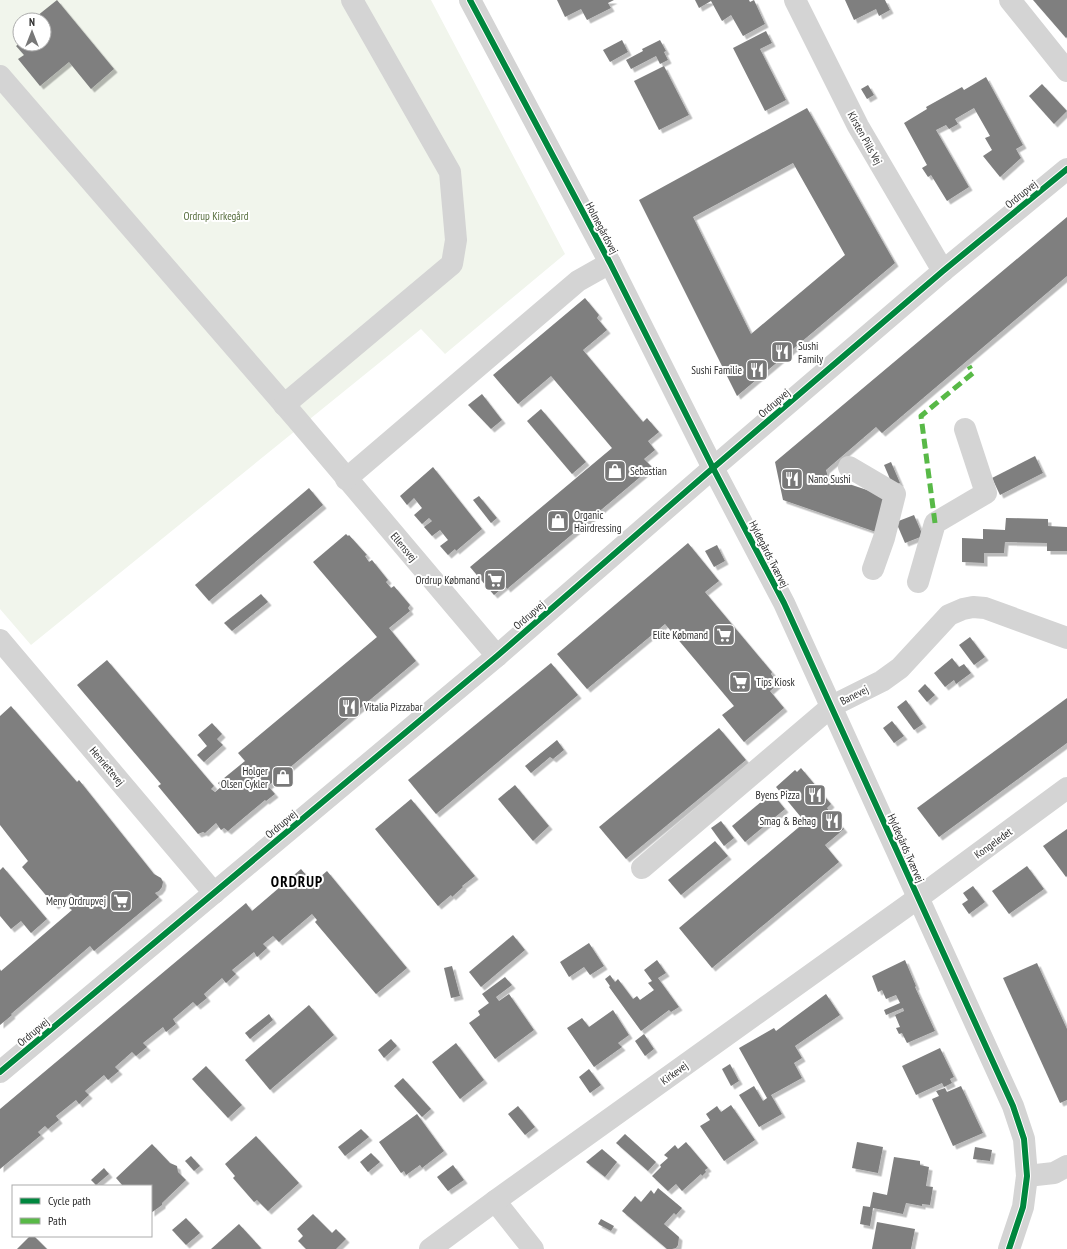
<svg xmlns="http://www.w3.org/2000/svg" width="1067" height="1249" font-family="'PT Sans Narrow',sans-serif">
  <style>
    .green { fill: #f1f5ec; fill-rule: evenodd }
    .building { fill: #7f7f7f; fill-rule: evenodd; filter: url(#shadow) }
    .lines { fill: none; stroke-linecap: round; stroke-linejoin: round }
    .minor { stroke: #d4d4d4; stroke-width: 22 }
    .quiet { stroke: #58b947; stroke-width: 5; stroke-dasharray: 10 5; stroke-linecap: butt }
    .cycleway-casing { stroke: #fff; stroke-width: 8 }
    .cycleway { stroke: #00873e; stroke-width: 6 }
    .labels { text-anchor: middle; stroke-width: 4; stroke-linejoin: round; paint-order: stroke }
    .street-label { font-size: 11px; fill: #2f2f2f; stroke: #fff }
    .park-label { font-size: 11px; fill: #556c3c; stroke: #fff }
    .poi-label { font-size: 11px; fill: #2f2f2f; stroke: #fff; text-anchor: end }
    .district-label { font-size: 15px; font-weight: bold; letter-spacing: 1px; fill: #000; stroke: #fff }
  </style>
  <defs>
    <filter id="shadow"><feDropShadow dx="3.5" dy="3.5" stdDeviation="0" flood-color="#0004"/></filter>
  </defs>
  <rect width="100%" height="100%" fill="#fff"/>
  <path class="green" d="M 0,0 L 431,0 L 565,254 L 445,354 L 421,329 L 31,645 L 0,609 ZM 20,20 L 44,20 L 44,44 L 20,44 Z"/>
  <g class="building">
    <polygon points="57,0 114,69 91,89 69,62 40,86 18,59 24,55 16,46 20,43 20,44 44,44 44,20 32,20"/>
    <polygon points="557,0 614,0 608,3 611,8 587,20 581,9 565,17"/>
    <polygon points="695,0 749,0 750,2 754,0 765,24 743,36 731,15 722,21 711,1 699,8"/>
    <polygon points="845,0 885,0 890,10 879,16 876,9 854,20"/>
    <polygon points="1033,0 1067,0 1067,37 1066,38"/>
    <polygon points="766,31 772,43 760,49 786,100 765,111 733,48"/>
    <polygon points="622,40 628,52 610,62 603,50"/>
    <polygon points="660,40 666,51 664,52 668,60 660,64 656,56 631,69 626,60 643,51 642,49"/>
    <polygon points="664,66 689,115 659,130 634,81"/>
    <polygon points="986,77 1023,145 1016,149 1021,158 1000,177 983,156 992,150 985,138 990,136 974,108 955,119 958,124 949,129 946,125 936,130 969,187 947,201 931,175 928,177 922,168 927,165 904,123 927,109 926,107 962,87 964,90"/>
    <polygon points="1042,84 1067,111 1054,124 1029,96"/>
    <polygon points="868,85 874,95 867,99 861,89"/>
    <path d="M 807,108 L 895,263 L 737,396 L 639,200 ZM 793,163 L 845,255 L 751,334 L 693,217 Z"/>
    <polygon points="1067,217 1067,276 882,433 876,427 826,470 828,477 888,497 876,532 783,500 775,462"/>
    <polygon points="585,298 599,315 597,318 607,330 583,350 643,422 647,418 659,432 648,441 655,450 644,459 652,467 507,589 505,586 494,595 470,567 612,448 551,376 518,404 493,375"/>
    <polygon points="482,394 502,420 491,429 468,405"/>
    <polygon points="541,409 586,462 572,474 527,421"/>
    <polygon points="1035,456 1043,473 1000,495 992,478"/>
    <polygon points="891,462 900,483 893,486 884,465"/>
    <polygon points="433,467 482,529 456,551 455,549 448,555 440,546 448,540 440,530 432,536 424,527 432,521 429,518 422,524 414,515 422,508 414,498 407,505 400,496"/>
    <polygon points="309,488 323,505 209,601 195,585"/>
    <polygon points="479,496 497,518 491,523 473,500"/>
    <polygon points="914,515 923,536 905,543 896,522"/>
    <polygon points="1006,518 1048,519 1048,526 1067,527 1067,551 1047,551 1047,543 1005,542 1004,553 984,553 984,563 962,562 962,538 983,539 983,529 1005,530"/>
    <polygon points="346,534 348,536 349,535 367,555 365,556 369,562 372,560 388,580 386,582 391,588 394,586 410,605 408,608 410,611 389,628 416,661 268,786 275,794 266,801 265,800 228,831 224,828 221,830 216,823 205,833 203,832 198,834 158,786 161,784 77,685 107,660 214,786 211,789 215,792 221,787 218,783 245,761 238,753 377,637 313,562"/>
    <polygon points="688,543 719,581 705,592 772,672 771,674 778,684 770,691 784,708 744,742 722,715 734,706 665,624 587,689 557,654"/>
    <polygon points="717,545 725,561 714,567 705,551"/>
    <polygon points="261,594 268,602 232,631 224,623"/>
    <polygon points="970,637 985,657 974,665 959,645"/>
    <polygon points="952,658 959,667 964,664 971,673 956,684 954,680 945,687 934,673"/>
    <polygon points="551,663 578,695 436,814 408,780"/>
    <polygon points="925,684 935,695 927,702 918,691"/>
    <polygon points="1067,698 1067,743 939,837 917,808"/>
    <polygon points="906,700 923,724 914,730 897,707"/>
    <polygon points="11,706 77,782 79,780 154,874 161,878 163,882 162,887 159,891 155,893 159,897 94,951 90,946 11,1014 12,1015 0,1025 0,969 1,971 72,910 69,908 77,901 71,893 55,906 22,867 28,861 0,825 0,716"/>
    <polygon points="892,721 904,736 894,743 883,728"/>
    <polygon points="212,723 222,734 217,739 223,745 204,762 197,755 207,746 198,735"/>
    <polygon points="719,728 746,760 626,859 599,827"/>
    <polygon points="557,740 564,750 553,759 550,757 531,773 525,766"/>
    <polygon points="801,768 831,804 827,808 844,829 825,845 839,862 712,968 679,928 805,822 776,787 795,770 797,772"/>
    <polygon points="515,785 549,826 533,841 498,799"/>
    <polygon points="772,793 785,809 745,842 732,826"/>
    <polygon points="411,799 475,876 462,886 463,887 452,897 451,895 438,906 375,829"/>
    <polygon points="721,821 734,838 724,846 711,828"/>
    <polygon points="1067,829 1067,876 1066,877 1043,846"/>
    <polygon points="715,841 728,856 681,895 668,880"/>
    <polygon points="1027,866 1044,889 1009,914 992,891"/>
    <polygon points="3,867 47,919 31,933 21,921 11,929 0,916 0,870"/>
    <polygon points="301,869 313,883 327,871 407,968 376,994 315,922 317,920 312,914 279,942 273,936 263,944 267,948 257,957 254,952 232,970 236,974 226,983 222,978 204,994 207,998 197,1006 193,1002 173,1019 176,1024 166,1032 163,1027 143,1043 147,1047 136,1056 132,1052 115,1067 119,1071 108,1080 104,1075 85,1091 89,1095 79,1104 76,1100 56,1116 59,1120 48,1129 45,1126 38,1132 41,1135 0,1169 0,1109 246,903 252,911"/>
    <polygon points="973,886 985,902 969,914 962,904 968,900 963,893"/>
    <polygon points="513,935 525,950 481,987 469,972"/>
    <polygon points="589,943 604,966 590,975 584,967 569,977 560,962"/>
    <polygon points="657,960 666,973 658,978 679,1007 671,1012 669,1010 641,1031 609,987 610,986 605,979 610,975 615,982 618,979 633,999 637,996 640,1000 654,990 648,983 652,981 644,970"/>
    <polygon points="905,960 916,986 915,987 935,1031 907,1043 902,1033 899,1034 896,1028 900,1027 895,1015 904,1011 903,1008 886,1015 884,1010 900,1003 896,995 886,999 882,990 878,992 872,976"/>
    <polygon points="1037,963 1067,1029 1067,1100 1060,1103 1003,978"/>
    <polygon points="452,966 460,996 451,998 444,968"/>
    <polygon points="505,977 512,985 496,997 499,1001 509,994 534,1030 495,1059 469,1023 480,1015 478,1011 489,1003 482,994"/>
    <polygon points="826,994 840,1015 795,1046 802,1058 794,1063 802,1078 771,1095 782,1114 759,1127 739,1095 754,1086 763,1101 767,1098 739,1048 774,1028 776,1031"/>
    <polygon points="309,1005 334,1035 270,1090 245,1060"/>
    <polygon points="613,1010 629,1035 618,1043 622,1047 594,1067 567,1028 582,1018 589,1027"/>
    <polygon points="269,1014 273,1020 250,1039 245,1033"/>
    <polygon points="644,1034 654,1049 645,1056 635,1041"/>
    <polygon points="391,1039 397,1046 384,1058 378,1050"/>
    <polygon points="456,1043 484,1080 460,1099 432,1062"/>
    <polygon points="940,1048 954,1077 950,1079 952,1083 944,1087 942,1083 916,1095 902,1066"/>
    <polygon points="730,1064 739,1081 731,1086 722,1069"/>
    <polygon points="206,1066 242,1105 228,1118 192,1079"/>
    <polygon points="589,1069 601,1085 590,1093 579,1077"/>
    <polygon points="403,1078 431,1109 422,1117 394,1086"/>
    <polygon points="961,1086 983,1133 953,1146 932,1099 939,1096 936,1091 945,1088 947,1092"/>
    <polygon points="731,1105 755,1140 724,1161 700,1126 710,1120 706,1114 717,1106 721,1112"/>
    <polygon points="518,1106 535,1127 525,1135 508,1114"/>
    <polygon points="417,1114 444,1151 422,1168 420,1165 406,1175 404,1171 401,1173 379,1142"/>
    <polygon points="361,1129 369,1137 345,1156 338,1147"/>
    <polygon points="625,1134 656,1162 648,1171 616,1143"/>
    <polygon points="256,1136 299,1183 268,1211 257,1200 254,1202 233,1178 235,1176 225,1164"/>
    <polygon points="686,1142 708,1168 705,1170 706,1172 702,1176 701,1174 682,1191 676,1184 668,1191 652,1176 661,1167 660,1165 668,1158 664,1155 675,1145 678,1149"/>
    <polygon points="857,1142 883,1147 878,1173 852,1168"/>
    <polygon points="152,1144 170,1163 177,1166 178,1172 186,1180 162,1203 162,1205 151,1213 151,1186 123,1186 116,1178"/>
    <polygon points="975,1147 992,1150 990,1161 973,1159"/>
    <polygon points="602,1149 617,1162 605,1177 586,1162"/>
    <polygon points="371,1153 380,1162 368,1172 360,1162"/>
    <polygon points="191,1156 200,1166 194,1171 185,1161"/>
    <polygon points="894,1157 920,1161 920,1165 929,1167 926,1186 933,1187 930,1205 922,1204 922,1206 906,1203 903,1214 873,1208 870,1226 860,1224 863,1206 870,1207 873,1192 887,1195"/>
    <polygon points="453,1165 464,1180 448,1191 437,1177"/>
    <polygon points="104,1168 109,1174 96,1185 91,1180"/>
    <polygon points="658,1188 682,1208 676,1215 674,1213 664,1224 679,1237 678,1245 676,1248 672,1249 667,1249 622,1211 635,1196 641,1202 651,1190 654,1194"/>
    <polygon points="313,1214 332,1233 336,1229 346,1239 336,1249 306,1249 298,1241 303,1236 297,1229"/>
    <polygon points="186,1218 200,1233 186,1245 172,1230"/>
    <polygon points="601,1219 614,1226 611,1231 598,1224"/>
    <polygon points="877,1222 915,1229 911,1249 872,1249"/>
    <polygon points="239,1224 261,1248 260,1249 211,1249"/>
    <polygon points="30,1236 34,1236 47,1249 17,1249"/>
  </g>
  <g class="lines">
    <g class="minor">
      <polyline points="470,0 610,263 713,468 784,603 1013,1106 1024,1139 1027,1176 1023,1207 1009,1249"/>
      <polyline points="795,0 858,126 943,271"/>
      <polyline points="1010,0 1067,71"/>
      <polyline points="0,76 295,417 497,656"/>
      <polyline points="284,405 452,264 456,240 450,172 352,0"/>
      <polyline points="849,467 895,494 884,538 873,569"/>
      <polyline points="346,479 578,281 610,263"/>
      <polyline points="918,582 935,523 986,493 965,429"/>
      <polyline points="0,640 214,893"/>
      <polyline points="642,868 832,706 882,681 900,668 949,615 963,609 973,607 985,608 1067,638"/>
      <polyline points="0,1072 497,656 713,468 943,271 1067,169"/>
      <polyline points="1027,1176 1054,1173 1067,1166"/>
      <polyline points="495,1201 533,1249"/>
      <polyline points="430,1249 495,1201 918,898 1067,788"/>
    </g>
    <polyline class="quiet" points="935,523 921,416 973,373 969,366"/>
    <g class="cycleway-casing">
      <g id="cycleway">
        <polyline points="470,0 610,263 713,468 784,603 1013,1106 1024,1139 1027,1176 1023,1207 1009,1249"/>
        <polyline points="0,1072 497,656 713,468 943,271 1067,169"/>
      </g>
    </g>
    <use href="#cycleway" class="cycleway"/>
  </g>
  <defs>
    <g id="restaurant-square" transform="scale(1.15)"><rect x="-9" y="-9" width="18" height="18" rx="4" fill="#787878" stroke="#fff"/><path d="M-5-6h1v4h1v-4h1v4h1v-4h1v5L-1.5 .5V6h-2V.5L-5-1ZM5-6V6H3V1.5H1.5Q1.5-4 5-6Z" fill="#fff"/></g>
    <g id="shop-square" transform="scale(1.15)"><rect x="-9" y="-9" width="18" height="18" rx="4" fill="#787878" stroke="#fff"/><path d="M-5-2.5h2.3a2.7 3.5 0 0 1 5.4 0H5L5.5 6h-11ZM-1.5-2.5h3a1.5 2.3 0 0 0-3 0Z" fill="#fff"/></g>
    <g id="supermarket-square" transform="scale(1.15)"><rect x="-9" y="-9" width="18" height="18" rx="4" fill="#787878" stroke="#fff"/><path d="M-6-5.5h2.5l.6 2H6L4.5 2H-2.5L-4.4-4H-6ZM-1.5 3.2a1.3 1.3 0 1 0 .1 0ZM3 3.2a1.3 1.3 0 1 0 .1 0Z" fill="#fff"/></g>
  </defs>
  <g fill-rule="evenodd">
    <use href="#restaurant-square" x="782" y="352"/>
    <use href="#restaurant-square" x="757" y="370"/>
    <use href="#shop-square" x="615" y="471"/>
    <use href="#restaurant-square" x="792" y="479"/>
    <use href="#shop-square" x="558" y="521"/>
    <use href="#supermarket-square" x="495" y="580"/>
    <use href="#supermarket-square" x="724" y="635"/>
    <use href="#supermarket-square" x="740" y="682"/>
    <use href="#restaurant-square" x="349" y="707"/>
    <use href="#shop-square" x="283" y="777"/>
    <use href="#restaurant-square" x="815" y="795"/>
    <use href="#restaurant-square" x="832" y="821"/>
    <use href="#supermarket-square" x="121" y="901"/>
  </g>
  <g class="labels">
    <g class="street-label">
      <text transform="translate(865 138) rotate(61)" y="4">Kirsten Piils Vej</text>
      <text transform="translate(1021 194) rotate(-39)" y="4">Ordrupvej</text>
      <text transform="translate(602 228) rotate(62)" y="4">Holmegårdsvej</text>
      <text transform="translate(774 403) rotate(-41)" y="4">Ordrupvej</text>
      <text transform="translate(404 547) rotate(50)" y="4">Ellensvej</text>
      <text transform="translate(769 554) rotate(63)" y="4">Hyldegårds Tværvej</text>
      <text transform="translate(529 615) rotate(-41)" y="4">Ordrupvej</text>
      <text transform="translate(854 695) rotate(-27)" y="4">Banevej</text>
      <text transform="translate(107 766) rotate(50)" y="4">Henriettevej</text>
      <text transform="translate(281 824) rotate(-40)" y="4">Ordrupvej</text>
      <text transform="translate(993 843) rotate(-36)" y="4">Kongeledet</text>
      <text transform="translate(906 848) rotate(66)" y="4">Hyldegårds Tværvej</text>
      <text transform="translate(33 1032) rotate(-40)" y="4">Ordrupvej</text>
      <text transform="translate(674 1073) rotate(-36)" y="4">Kirkevej</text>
    </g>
    <g class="park-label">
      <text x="216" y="220">Ordrup Kirkegård</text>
    </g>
    <g class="poi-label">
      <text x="798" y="350" text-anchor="start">Sushi<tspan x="798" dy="13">Family</tspan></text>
      <text x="742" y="374">Sushi Familie</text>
      <text x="630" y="475" text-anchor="start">Sebastian</text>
      <text x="808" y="483" text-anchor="start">Nano Sushi</text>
      <text x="574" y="519" text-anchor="start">Organic<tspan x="574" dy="13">Hairdressing</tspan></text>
      <text x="480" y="584">Ordrup Købmand</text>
      <text x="708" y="639">Elite Købmand</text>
      <text x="756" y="686" text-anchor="start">Tips Kiosk</text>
      <text x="364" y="711" text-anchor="start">Vitalia Pizzabar</text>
      <text x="268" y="775">Holger<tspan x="268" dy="13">Olsen Cykler</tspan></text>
      <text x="800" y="799">Byens Pizza</text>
      <text x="816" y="825">Smag &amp; Behag</text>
      <text x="106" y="905">Meny Ordrupvej</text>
    </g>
    <g class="district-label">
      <text x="297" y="887">ORDRUP</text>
    </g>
  </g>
  <rect x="12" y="1185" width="140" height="52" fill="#ffffff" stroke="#acacac"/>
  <rect x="20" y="1198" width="20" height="6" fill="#00873e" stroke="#acacac"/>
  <text x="48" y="1205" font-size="12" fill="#2f2f2f">Cycle path</text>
  <rect x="20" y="1218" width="20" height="6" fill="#58b947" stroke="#acacac"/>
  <text x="48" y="1225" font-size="12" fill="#2f2f2f">Path</text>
  <g transform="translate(32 32)"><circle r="19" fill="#ffffff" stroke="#acacac"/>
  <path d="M0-3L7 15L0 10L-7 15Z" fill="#787878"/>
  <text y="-6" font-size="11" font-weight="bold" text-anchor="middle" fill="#2f2f2f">N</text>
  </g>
</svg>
